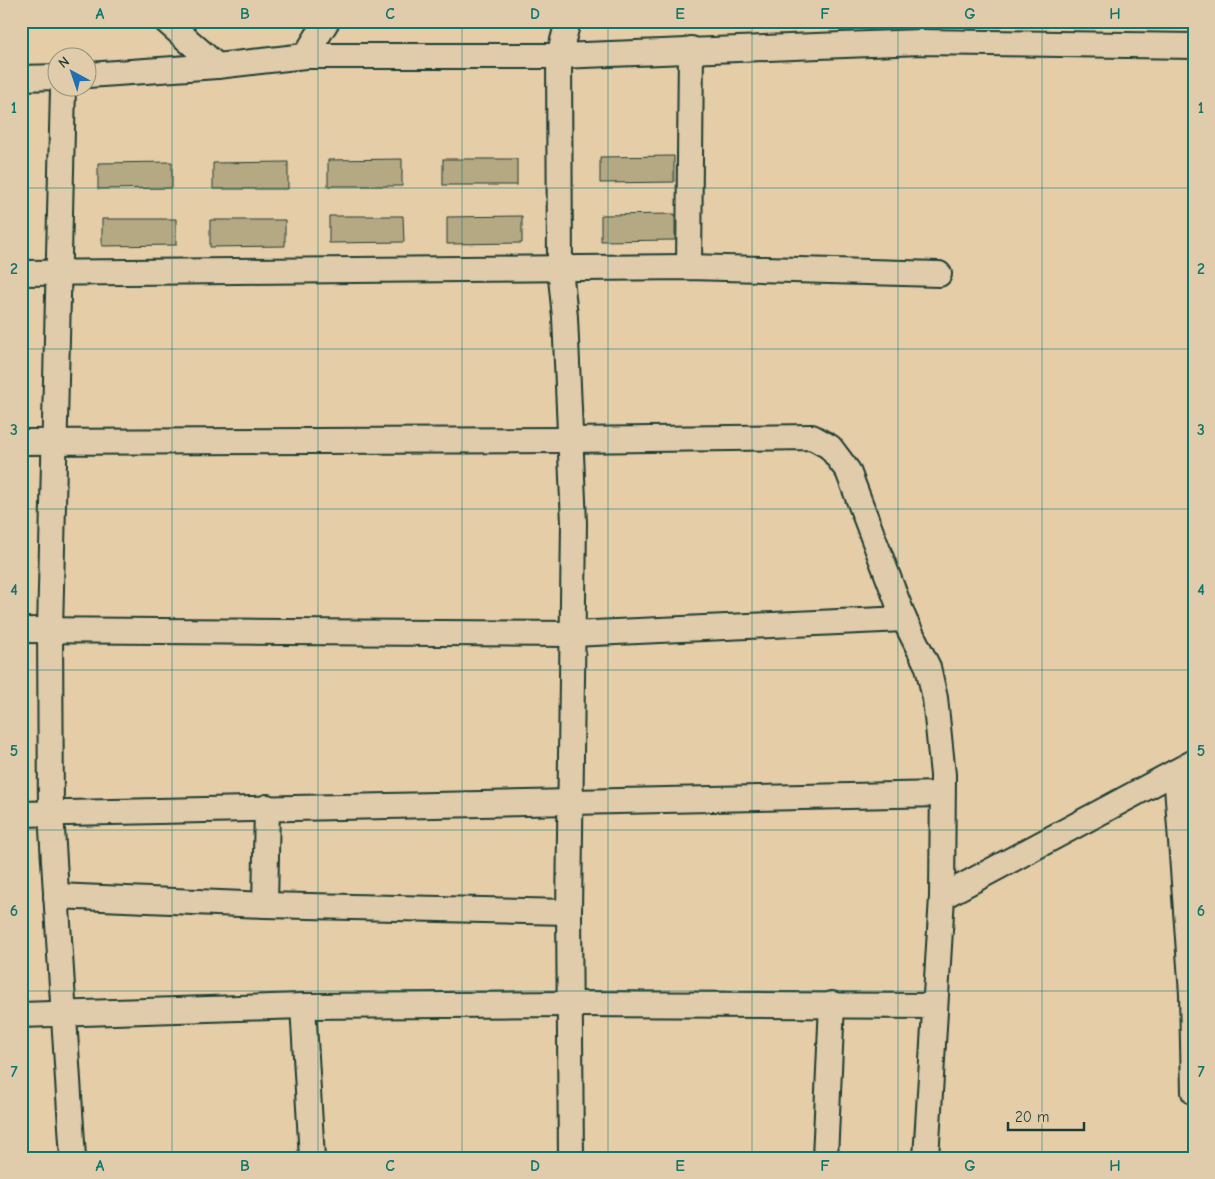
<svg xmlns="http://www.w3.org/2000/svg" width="1215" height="1179" font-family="'Comic Neue',sans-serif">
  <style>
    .building { fill: #b5a984; stroke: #1f3d34 }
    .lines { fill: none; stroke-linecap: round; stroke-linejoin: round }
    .street-casing { stroke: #1f3d34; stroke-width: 28 }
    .street { stroke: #e0cbaa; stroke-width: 24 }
    .grid { fill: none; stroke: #0f766e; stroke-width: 1; stroke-opacity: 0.55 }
    .neatline { fill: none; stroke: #0f766e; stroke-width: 2 }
    .grid-label { font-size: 16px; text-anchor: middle; font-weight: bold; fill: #0f766e }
  </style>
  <rect width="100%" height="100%" fill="#e5cda8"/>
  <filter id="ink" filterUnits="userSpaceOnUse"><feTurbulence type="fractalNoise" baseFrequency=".02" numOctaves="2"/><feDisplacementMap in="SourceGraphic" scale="10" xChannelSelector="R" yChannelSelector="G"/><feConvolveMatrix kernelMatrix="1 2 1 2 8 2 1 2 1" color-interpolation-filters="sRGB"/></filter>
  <g filter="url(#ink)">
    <g class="building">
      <polygon points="674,156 674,182 600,183 600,157"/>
      <polygon points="402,159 402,186 328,186 328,160"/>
      <rect x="443" y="159" width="74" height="26"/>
      <polygon points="172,162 172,188 98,189 98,163"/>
      <polygon points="288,162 288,189 213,189 213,163"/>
      <polygon points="675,214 675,240 601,241 601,215"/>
      <polygon points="329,216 403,216 404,242 329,243"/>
      <polygon points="522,216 522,243 447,244 447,217"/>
      <polygon points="102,219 176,219 176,245 102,246"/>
      <polygon points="210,220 285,220 285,246 210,247"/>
    </g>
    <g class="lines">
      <g class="street-casing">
        <g id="street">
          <polyline points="166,21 217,66"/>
          <polyline points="568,21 559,56 560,268 565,317 574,523 569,912 571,1158"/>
          <polyline points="305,56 327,21"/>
          <polyline points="88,75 217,66 305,56 559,56 921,42 1194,46"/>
          <polyline points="21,78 58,77"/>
          <polyline points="63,88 50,630 51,814 73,1158"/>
          <polyline points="689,267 691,49"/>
          <polyline points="21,273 689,267 939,274"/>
          <polyline points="21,442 570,440 812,437 830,447 848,471 904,619 928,667 935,698 943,775 942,897 926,1158"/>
          <polyline points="21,630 572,634 904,619"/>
          <polyline points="1176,772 1192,994 1194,1092"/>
          <polyline points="21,814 942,794"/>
          <polyline points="56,896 265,905 569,912"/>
          <polyline points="942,897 1194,762"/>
          <polyline points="265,905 267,807"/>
          <polyline points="303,1006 312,1158"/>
          <polyline points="21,1015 303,1006 570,1004 935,1006"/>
          <polyline points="825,1158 832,1004"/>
        </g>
      </g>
      <use href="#street" class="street"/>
    </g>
  </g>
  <path class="grid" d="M 172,21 L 172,1158M 318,21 L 318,1158M 462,21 L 462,1158M 608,21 L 608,1158M 752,21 L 752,1158M 898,21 L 898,1158M 1042,21 L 1042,1158M 21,188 L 1194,188M 21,349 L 1194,349M 21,509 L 1194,509M 21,670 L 1194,670M 21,830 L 1194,830M 21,991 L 1194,991"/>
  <rect width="1215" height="1179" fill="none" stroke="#e0cbaa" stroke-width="55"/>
  <g transform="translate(72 72) rotate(320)"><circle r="24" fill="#e0cbaa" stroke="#93927b"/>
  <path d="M0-4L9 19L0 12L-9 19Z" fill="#1f6fb2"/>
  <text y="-8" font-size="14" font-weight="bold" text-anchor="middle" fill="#1f3d34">N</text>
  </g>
  <path d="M1008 1122v8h76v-8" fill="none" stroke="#1f3d34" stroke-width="2.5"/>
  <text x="1015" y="1122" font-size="15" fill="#1f3d34" stroke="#e0cbaa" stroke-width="4" paint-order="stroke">20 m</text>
  <rect x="28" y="28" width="1160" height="1124" class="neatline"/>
  <g class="grid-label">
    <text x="100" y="19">A</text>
    <text x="245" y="19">B</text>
    <text x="390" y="19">C</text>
    <text x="535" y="19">D</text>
    <text x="680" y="19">E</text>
    <text x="825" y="19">F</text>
    <text x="970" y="19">G</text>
    <text x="1115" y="19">H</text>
    <text x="14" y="113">1</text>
    <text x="1201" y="113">1</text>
    <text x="14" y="274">2</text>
    <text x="1201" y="274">2</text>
    <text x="14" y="435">3</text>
    <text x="1201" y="435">3</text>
    <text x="14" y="595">4</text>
    <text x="1201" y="595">4</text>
    <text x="14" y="756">5</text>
    <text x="1201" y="756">5</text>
    <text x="14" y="916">6</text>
    <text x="1201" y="916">6</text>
    <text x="14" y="1077">7</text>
    <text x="1201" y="1077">7</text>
    <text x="100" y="1171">A</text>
    <text x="245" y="1171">B</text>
    <text x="390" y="1171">C</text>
    <text x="535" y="1171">D</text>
    <text x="680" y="1171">E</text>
    <text x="825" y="1171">F</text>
    <text x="970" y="1171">G</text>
    <text x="1115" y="1171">H</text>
  </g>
</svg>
